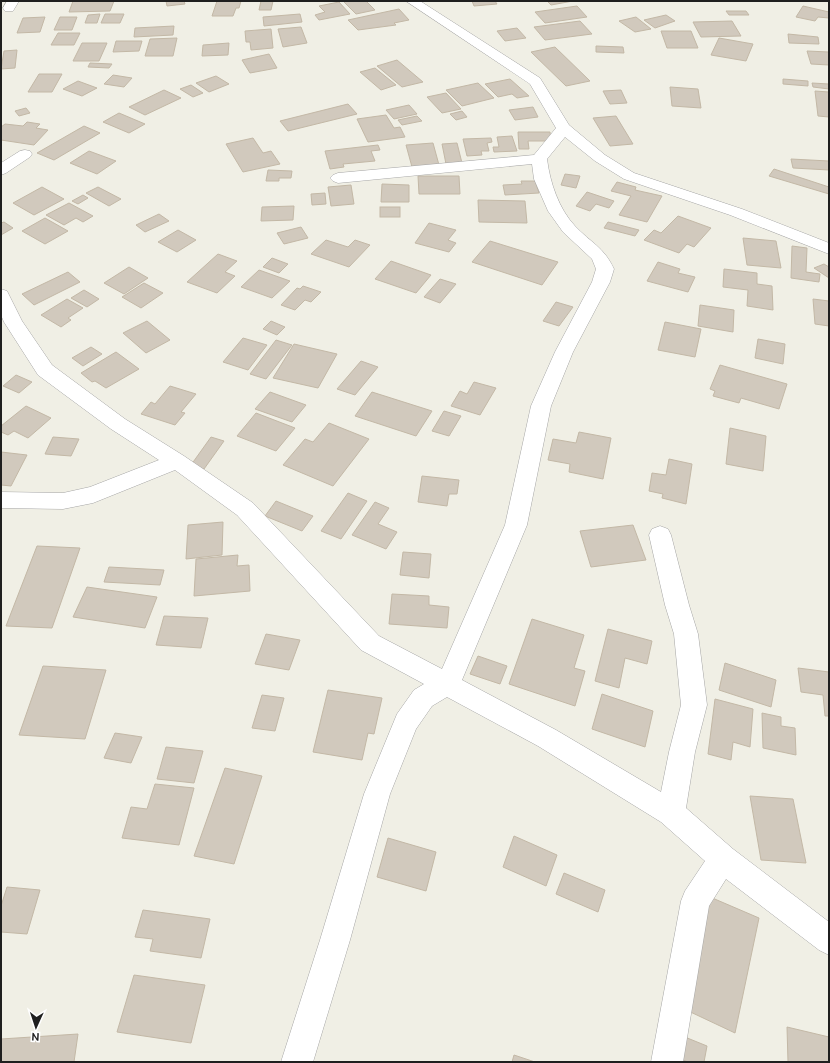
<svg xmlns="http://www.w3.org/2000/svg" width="830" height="1063" font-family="Ubuntu,sans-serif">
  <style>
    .building { fill: #d1c9bd; stroke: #c3b8a6 }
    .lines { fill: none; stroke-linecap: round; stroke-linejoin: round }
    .minor-casing { stroke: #a6a6a6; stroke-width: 1 }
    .minor { fill: #fff; fill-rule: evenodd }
  </style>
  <rect width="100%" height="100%" fill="#f0efe5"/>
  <g class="building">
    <polygon points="73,1 114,1 110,11 69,12"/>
    <polygon points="166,1 184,1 185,4 167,6"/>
    <polygon points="217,1 241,1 239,8 236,8 233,16 212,16"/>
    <polygon points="261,1 273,1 271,10 259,10"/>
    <polygon points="343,1 366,1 375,10 356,14"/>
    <polygon points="472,1 495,1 497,4 474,6"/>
    <polygon points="547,1 573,1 551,5"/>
    <polygon points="339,2 350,14 319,20 315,15 325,12 319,6"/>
    <polygon points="577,6 587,17 545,23 535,12"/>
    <polygon points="803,6 829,12 829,18 818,17 815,21 796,17"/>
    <polygon points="399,9 409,20 394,23 396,25 358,30 348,20"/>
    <polygon points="726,11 746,11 749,15 729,15"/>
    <polygon points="100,14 97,23 85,23 88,15"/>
    <polygon points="105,14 124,14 120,23 101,23"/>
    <polygon points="300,14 302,22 264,26 263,17"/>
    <polygon points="666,15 675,21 655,28 644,20"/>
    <polygon points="45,17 40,32 17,33 23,18"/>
    <polygon points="60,17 77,17 72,30 54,30"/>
    <polygon points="636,17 651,29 635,32 619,21"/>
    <polygon points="580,21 592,34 545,40 534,27"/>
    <polygon points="732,21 741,36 701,37 693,22"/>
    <polygon points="174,26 173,35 134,37 135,28"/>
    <polygon points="301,27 307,43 283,47 278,29"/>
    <polygon points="517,28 526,38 505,41 497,31"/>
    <polygon points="271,29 273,48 251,50 250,42 246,42 245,31"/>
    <polygon points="661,31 691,31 698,48 667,48"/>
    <polygon points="58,33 80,33 74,45 51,45"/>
    <polygon points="788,34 818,37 819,44 789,43"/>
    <polygon points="177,38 173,56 145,56 150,39"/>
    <polygon points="719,38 753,44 746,61 711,55"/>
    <polygon points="116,41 142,41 139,51 113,52"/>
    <polygon points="82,43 107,43 99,61 73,61"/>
    <polygon points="229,43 228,55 202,56 203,45"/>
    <polygon points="596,46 623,47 624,53 596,52"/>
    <polygon points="555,47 590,81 566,86 531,52"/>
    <polygon points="17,50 15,68 1,69 4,51"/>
    <polygon points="807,51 829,52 829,65 811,64"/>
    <polygon points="269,54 277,68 250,73 242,60"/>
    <polygon points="397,60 423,82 402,87 377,66"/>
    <polygon points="90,63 112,64 109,68 88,67"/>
    <polygon points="375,68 396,85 381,90 360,72"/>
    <polygon points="39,74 62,74 52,92 28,92"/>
    <polygon points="113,75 132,78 124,87 104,84"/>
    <polygon points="216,76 229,84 209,92 196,83"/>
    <polygon points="510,79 529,96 517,98 512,94 498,97 485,84"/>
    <polygon points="783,79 808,81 808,86 783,84"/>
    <polygon points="78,81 97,88 82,96 63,89"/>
    <polygon points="478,83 494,98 462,106 446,90"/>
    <polygon points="812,83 829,84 829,89 813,87"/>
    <polygon points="191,85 203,93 193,97 180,89"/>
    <polygon points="670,87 698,89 701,108 672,106"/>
    <polygon points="164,90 181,98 145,115 129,107"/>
    <polygon points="621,90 627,103 610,104 603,91"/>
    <polygon points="815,91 829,92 829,117 818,116"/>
    <polygon points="446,93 461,109 442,113 427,97"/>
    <polygon points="348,104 357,114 288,131 280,121"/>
    <polygon points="409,105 417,114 394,119 386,110"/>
    <polygon points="533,107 538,117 515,120 509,110"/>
    <polygon points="26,108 30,113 19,116 15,111"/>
    <polygon points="462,111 467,117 456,120 450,114"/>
    <polygon points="119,113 145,124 129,133 103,122"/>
    <polygon points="386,115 394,128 400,127 405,137 368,142 357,119"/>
    <polygon points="417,116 422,121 402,125 398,120"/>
    <polygon points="616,116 633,144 610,146 593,118"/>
    <polygon points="27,122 40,124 36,128 48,130 34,145 1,140 1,127 5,124 23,126"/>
    <polygon points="84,126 100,133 54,160 37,153"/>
    <polygon points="518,132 550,132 551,141 528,141 529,149 519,149"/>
    <polygon points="512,136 517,151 494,152 493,147 499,147 497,137"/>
    <polygon points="253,138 263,153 271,151 280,164 243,172 226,144"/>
    <polygon points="491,138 492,142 487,143 489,151 481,151 482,155 467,156 463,139"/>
    <polygon points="433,143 439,165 412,167 406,145"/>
    <polygon points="457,143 462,163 446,164 442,144"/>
    <polygon points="378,145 380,150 371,151 375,161 343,164 344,167 330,169 325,151"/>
    <polygon points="89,151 116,161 97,174 70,163"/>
    <polygon points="791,159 829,161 829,170 793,168"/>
    <polygon points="774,169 829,187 829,194 769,176"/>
    <polygon points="268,170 292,171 291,178 279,178 279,181 266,181"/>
    <polygon points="565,174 580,176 576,188 561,185"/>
    <polygon points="418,176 459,176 460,194 419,194"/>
    <polygon points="521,181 535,181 539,193 505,195 503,185 522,184"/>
    <polygon points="617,182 636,187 635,190 662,196 647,222 619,215 631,196 611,191"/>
    <polygon points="382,184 409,185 409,202 381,202"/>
    <polygon points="351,185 354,204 331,206 328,187"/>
    <polygon points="42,187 64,199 34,215 13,203"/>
    <polygon points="98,187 121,199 109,206 86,193"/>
    <polygon points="587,192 614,201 609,208 596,204 590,211 576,206"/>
    <polygon points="325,193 326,204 312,205 311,194"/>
    <polygon points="83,195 88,198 78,204 72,201"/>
    <polygon points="478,200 525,201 527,223 479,222"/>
    <polygon points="69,203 93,216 83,222 76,218 64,225 46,215"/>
    <polygon points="294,206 293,220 261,221 262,207"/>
    <rect x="380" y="207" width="20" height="10"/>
    <polygon points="159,214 169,221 145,232 136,225"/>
    <polygon points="678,216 711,228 694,247 687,244 679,253 644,240 654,230 661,233"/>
    <polygon points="45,218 68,231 45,244 22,231"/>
    <polygon points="4,222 13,228 1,235 1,223"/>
    <polygon points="608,222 639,230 635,236 604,228"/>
    <polygon points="429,223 456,230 448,240 456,243 449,252 415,243"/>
    <polygon points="301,227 308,238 284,244 277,233"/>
    <polygon points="178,230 196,240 177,252 158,242"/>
    <polygon points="743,238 776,241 781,268 747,265"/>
    <polygon points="326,240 348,247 355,240 370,245 349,267 311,254"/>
    <polygon points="490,241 558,262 542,285 472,262"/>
    <polygon points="792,246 807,248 806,272 820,274 819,282 791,278"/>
    <polygon points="218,254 237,261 225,272 235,276 217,293 187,282"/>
    <polygon points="272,258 288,264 279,273 263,267"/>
    <polygon points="391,261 431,275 416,293 375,279"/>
    <polygon points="658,262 680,269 678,273 695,277 688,292 647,281"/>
    <polygon points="824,264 829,267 829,278 814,268"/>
    <polygon points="129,267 148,278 124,294 104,283"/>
    <polygon points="724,269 757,273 757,284 772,286 773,310 747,306 748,290 723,287"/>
    <polygon points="259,270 290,281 272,298 241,287"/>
    <polygon points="68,272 80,282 34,305 22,294"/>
    <polygon points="440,279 456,284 440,303 424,297"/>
    <polygon points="144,283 163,293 141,308 122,297"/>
    <polygon points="303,286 321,292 311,302 305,300 295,310 281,305 297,288 300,289"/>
    <polygon points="84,290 99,299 87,307 71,298"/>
    <polygon points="67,299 83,308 68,318 71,320 61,327 41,315"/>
    <polygon points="813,299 829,301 829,326 815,324"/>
    <polygon points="556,302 573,307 559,326 543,321"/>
    <polygon points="700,305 734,310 733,332 698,326"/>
    <polygon points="147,321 170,340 146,353 123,333"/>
    <polygon points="271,321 285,327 277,335 263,329"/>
    <polygon points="665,322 701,329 695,357 658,350"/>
    <polygon points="243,338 267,345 248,370 223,362"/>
    <polygon points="758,339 785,344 783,364 755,358"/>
    <polygon points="276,340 292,345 266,379 250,374"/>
    <polygon points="294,344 337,354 318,388 273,378"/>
    <polygon points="91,347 102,354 83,366 72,358"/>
    <polygon points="116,352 139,369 106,388 95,381 92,382 81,373"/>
    <polygon points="361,361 378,367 355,395 337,389"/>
    <polygon points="720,365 787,384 779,409 741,398 739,403 713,396 715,391 710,389"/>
    <polygon points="16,375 32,382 19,393 3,386"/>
    <polygon points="474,382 496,388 480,415 451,406 460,391 467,394"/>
    <polygon points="170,386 196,394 181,412 185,413 175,425 141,414 151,402 155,404"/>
    <polygon points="270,392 306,405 292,422 255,409"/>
    <polygon points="372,392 432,411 416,436 355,416"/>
    <polygon points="26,406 51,418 28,438 14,431 8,435 1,432 1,426"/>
    <polygon points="444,411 461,416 449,436 432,431"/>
    <polygon points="256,413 295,428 276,451 237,436"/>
    <polygon points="329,423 369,439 333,486 283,465 305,439 313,442"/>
    <polygon points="730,428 766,436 763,471 726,464"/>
    <polygon points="579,432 611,438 603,479 569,472 570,464 548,460 553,439 576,443"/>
    <polygon points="53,437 79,439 71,456 45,454"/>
    <polygon points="211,437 224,441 204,469 191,465"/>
    <polygon points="1,452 27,455 11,486 1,485"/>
    <polygon points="669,459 692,464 686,504 662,498 663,494 649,491 652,473 666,475"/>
    <polygon points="422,476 459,480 457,494 449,494 447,506 418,502"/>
    <polygon points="348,493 367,501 341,539 321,531"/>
    <polygon points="276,501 313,516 302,531 265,516"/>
    <polygon points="375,502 389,508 378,524 397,532 386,549 352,535"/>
    <polygon points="223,522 222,555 186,559 188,525"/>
    <polygon points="633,525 646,560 591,567 580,531"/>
    <polygon points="37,546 80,548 52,628 6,626"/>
    <polygon points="403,552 431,554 429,578 400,575"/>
    <polygon points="238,555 237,566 249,565 250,591 194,596 196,559"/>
    <polygon points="109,567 164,570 160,585 104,582"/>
    <polygon points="87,587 157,597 145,628 73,617"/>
    <polygon points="392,594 429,596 429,605 449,607 447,628 389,624"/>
    <polygon points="164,616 208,618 201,648 156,645"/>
    <polygon points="532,619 584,635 574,668 585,671 575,706 509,684"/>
    <polygon points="608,629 652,641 647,664 625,658 619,688 595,681"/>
    <polygon points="266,634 300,640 289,670 255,664"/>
    <polygon points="478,656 507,666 500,684 470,674"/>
    <polygon points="725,663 776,680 771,707 719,690"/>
    <polygon points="43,666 106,670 85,739 19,735"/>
    <polygon points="798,668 829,672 829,716 825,716 823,695 801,692"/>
    <polygon points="328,690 382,698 374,734 368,733 362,760 313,752"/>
    <polygon points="602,694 653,711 645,747 592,729"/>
    <polygon points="262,695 284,698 275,731 252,728"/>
    <polygon points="715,699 753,709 750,747 733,742 731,760 708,754"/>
    <polygon points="762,713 781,717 781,726 795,728 796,755 763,748"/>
    <polygon points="115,733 142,737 131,763 104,758"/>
    <polygon points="166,747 203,751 194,783 157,779"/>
    <polygon points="225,768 262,776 234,864 194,856"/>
    <polygon points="155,784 194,788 179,845 122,838 131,807 147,809"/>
    <polygon points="750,796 793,799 806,863 761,860"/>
    <polygon points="514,836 557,855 546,886 503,867"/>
    <polygon points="388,838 436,852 426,891 377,877"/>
    <polygon points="564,873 605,890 598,912 556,894"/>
    <polygon points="7,887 40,890 27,934 1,932 1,906"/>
    <polygon points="710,897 759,918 735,1033 682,1008"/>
    <polygon points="143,910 210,919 201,958 150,951 153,939 135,937"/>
    <polygon points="134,975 205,985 191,1043 117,1032"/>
    <polygon points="787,1027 829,1037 829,1062 788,1062"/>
    <polygon points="675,1033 707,1046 704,1062 688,1062 671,1055"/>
    <polygon points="78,1034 74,1062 1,1062 1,1039"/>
    <polygon points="514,1055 535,1062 512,1062"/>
  </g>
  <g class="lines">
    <g class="minor-casing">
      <g id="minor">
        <polygon points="7,1 19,1 13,11 5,11 3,8"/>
        <path d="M 406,1 L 420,1 L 540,78 L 569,125 L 605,155 L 634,173 L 742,209 L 829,243 L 829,254 L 730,215 L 624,179 L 595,161 L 565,137 L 547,159 C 550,183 559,209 575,226 C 591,243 604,247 614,269 L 610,282 L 573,352 L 551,406 L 527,525 L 462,680 L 556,730 L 661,792 L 669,752 L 681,705 L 674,634 L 665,605 L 649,535 L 652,529 L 660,526 L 668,529 L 671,535 L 689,605 L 698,634 L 707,705 L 695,752 L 686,808 L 733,849 L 829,922 L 829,955 L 819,950 L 726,879 L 709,906 L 683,1062 L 651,1062 L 681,901 L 685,891 L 705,861 L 661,822 L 538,746 L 447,697 L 432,706 L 416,729 L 390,794 L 350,940 L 313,1062 L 281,1062 L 320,940 L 364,794 L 397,714 L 414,690 L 424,684 L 361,650 L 237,515 L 175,470 L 93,503 L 63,509 L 1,508 L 1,492 L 63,493 L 90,487 L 159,460 L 111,429 L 38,375 L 4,322 L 1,315 L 1,289 L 7,291 L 22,321 L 52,365 L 125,419 L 184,456 L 253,503 L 379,636 L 442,669 L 505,525 L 531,406 L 555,352 L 592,282 L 596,269 L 592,259 L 563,232 L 548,211 L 534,179 L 532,164 L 338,183 L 333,181 L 330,178 L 333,175 L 338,173 L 534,155 L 556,128 L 530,84 Z"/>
        <polygon points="25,150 30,151 32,154 30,157 6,173 1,175 1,163 20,151"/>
      </g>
    </g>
    <use href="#minor" class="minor"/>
  </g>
  <rect width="830" height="1063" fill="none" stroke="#1f1f1f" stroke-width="4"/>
  <g transform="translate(36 1027) rotate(183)" stroke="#ffffff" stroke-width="3" paint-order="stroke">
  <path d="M0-3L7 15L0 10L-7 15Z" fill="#1f1f1f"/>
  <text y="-6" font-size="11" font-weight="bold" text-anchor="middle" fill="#1f1f1f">N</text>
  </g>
</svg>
